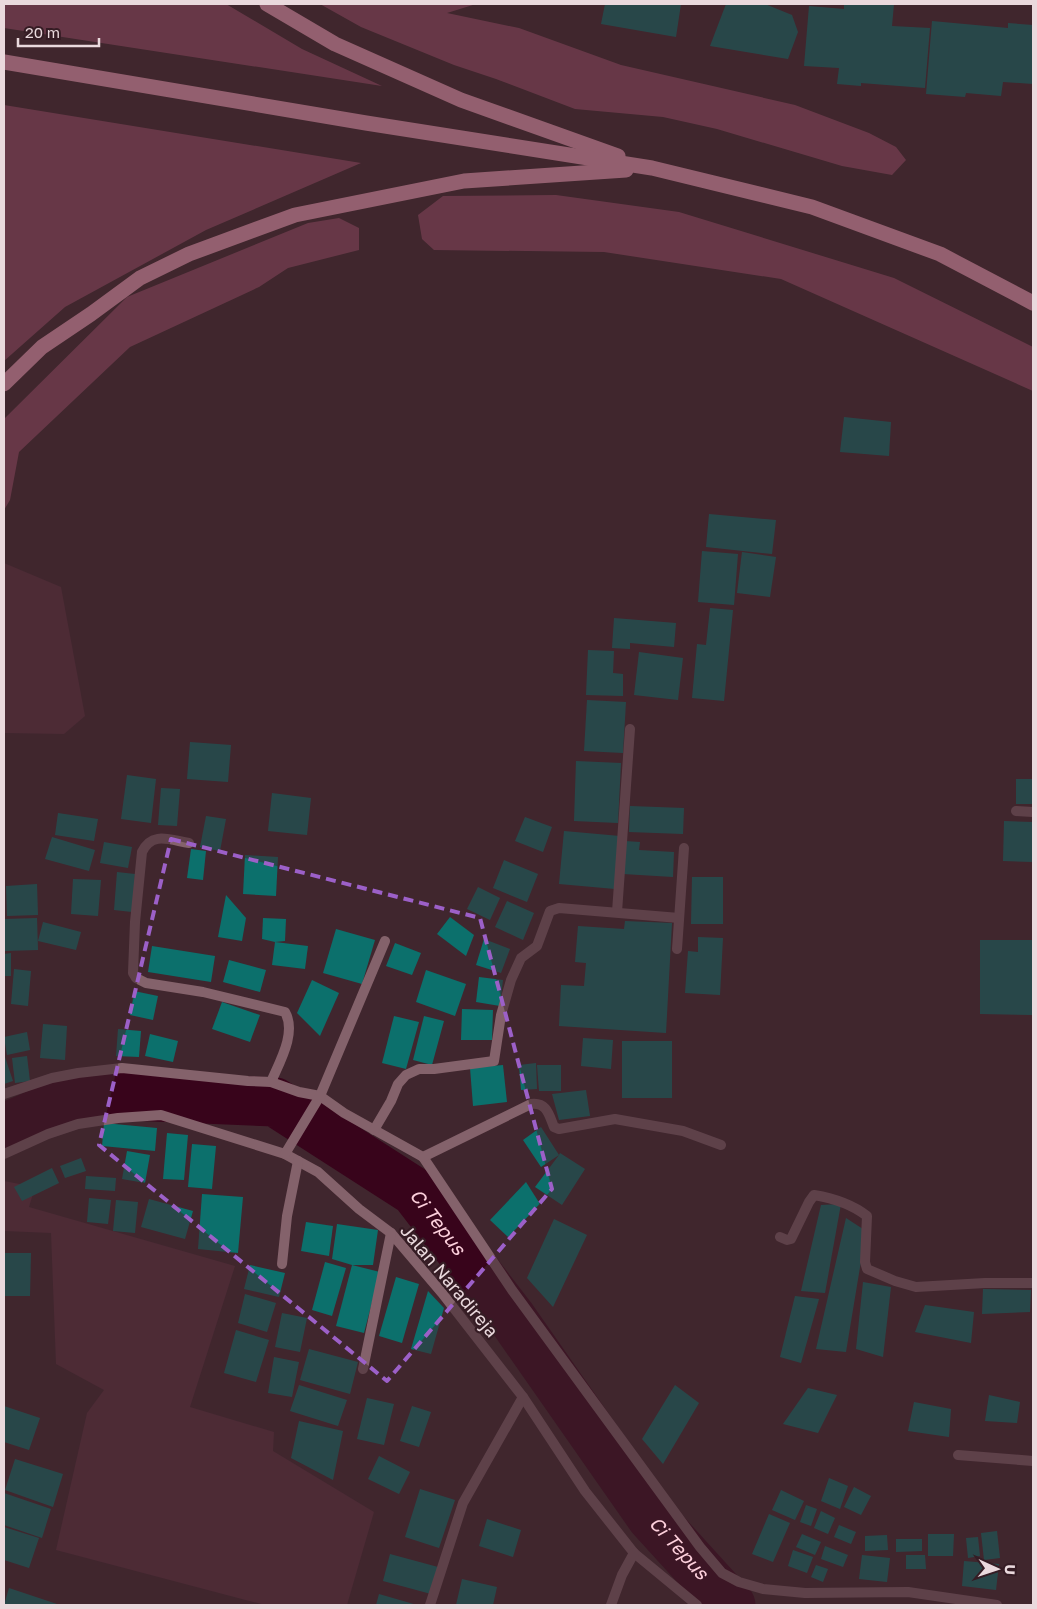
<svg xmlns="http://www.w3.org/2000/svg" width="1037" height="1609" font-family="'Golos Text',sans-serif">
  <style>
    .green { fill: #5d313f }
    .forest { fill: #974d66 }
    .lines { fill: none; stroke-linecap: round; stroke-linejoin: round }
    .river { stroke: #38041b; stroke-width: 49 }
    .building { fill: #0c706c }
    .minor { stroke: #84626b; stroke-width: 10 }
    .motorway { stroke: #f9a5be; stroke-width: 15 }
    .marked { fill: none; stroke: #9c60c8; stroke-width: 4; stroke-dasharray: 10 6; stroke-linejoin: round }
    .labels { text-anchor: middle; stroke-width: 4.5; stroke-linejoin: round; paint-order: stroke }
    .street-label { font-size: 18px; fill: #ead9dd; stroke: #351c24 }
    .water-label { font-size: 19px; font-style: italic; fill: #fdd0dc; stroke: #351c24 }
  </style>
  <rect width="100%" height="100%" fill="#40262e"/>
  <g class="green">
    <polygon points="4,563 61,587 85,716 64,734 4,733"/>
    <polygon points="4,1181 35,1187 29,1207 235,1266 190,1407 274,1432 273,1451 374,1512 347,1605 265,1605 56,1550 87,1413 104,1390 56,1364 51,1233 4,1231"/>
  </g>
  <g class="forest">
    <polygon points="4,4 226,4 302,49 382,86 4,28"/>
    <polygon points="320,4 476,4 447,13 519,28 621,65 795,105 869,133 896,147 906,160 892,175 842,166 717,129 663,117 575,109 496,79 454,65 361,27"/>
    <polygon points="4,105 361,163 206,230 65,307 4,361"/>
    <polygon points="556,195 679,212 894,278 1033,347 1033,391 781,279 604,252 434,250 422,239 418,215 443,196"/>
    <polygon points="339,218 359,228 359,250 288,268 259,287 130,347 19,452 10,500 4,510 4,419 127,297 308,223"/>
  </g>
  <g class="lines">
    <path class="river" id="s1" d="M 4,1128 L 83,1094 L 275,1102 L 415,1192 L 512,1318 L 651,1517 L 731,1605"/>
  </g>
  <g class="building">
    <polygon points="605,4 681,4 676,37 601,24"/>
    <polygon points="726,4 765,4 792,15 798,32 788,59 710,46"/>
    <polygon points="844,4 894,4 892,26 930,28 925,88 861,83 861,86 837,84 839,68 804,66 809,6 844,9"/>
    <polygon points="932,21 1008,28 1008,23 1033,25 1033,84 1003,82 1001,96 966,93 965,97 926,94"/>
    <polygon points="844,417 891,422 889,456 840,452"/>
    <polygon points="709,514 776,520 772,554 706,547"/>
    <polygon points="702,551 738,554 734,605 698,602"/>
    <polygon points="742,552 776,557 770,597 737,593"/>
    <polygon points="710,608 733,610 724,701 692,698 697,644 706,645"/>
    <polygon points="614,618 676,623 674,647 630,643 630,649 612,648"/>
    <polygon points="588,650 614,651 613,673 623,674 623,696 586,695"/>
    <polygon points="639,652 683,658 678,700 634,695"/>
    <polygon points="587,700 626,702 623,753 584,751"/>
    <polygon points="190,742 231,745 228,782 187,779"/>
    <polygon points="576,761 621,763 618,823 574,821"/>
    <polygon points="127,775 156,779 151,823 121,819"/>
    <rect x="1016" y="779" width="16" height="25"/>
    <polygon points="161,788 180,789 177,826 158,825"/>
    <polygon points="272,793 311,798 307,835 268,831"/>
    <polygon points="630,806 684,808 683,834 629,832"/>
    <polygon points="58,813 98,819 94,841 55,835"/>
    <polygon points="206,816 226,819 220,851 200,847"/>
    <polygon points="525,817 552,827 543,852 515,841"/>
    <polygon points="1004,821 1033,822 1033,862 1003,861"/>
    <polygon points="564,831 620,836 615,889 559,884"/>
    <polygon points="52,837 95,850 89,871 45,859"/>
    <polygon points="625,841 640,842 639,850 674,852 673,877 623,874"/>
    <polygon points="104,842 132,847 128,868 100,863"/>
    <polygon points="191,849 206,851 203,880 187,878"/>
    <polygon points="245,855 278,857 276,896 243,894"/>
    <polygon points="504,860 538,874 527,902 493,888"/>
    <polygon points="117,872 135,874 132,912 114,910"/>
    <polygon points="692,877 723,877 723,924 691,924"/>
    <polygon points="73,879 101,880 98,916 71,914"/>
    <polygon points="37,884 38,915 7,916 6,886"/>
    <polygon points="478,887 500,898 490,920 467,909"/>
    <polygon points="226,895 246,918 242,941 218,937"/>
    <polygon points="507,901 534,913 523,940 495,927"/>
    <polygon points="450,917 474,935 466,956 437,934"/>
    <polygon points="37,918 38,950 4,951 4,919"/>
    <polygon points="263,918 286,919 285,941 275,942 262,939"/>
    <polygon points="625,921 672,923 666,1033 559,1026 561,985 584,986 586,963 575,962 578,926 624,929"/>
    <polygon points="43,922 81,932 76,950 38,941"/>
    <polygon points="336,929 375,940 362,984 323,973"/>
    <polygon points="698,937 723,938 720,995 685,993 688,951 698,952"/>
    <polygon points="484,939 510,949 501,973 476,965"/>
    <polygon points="980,940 1033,940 1033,1015 980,1014"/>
    <polygon points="275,942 308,946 305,969 272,965"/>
    <polygon points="395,943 421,953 412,975 386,966"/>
    <polygon points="152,946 215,956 211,982 148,972"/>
    <polygon points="11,953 11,976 4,976 4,954"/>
    <polygon points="229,960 266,970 260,992 223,982"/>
    <polygon points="14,969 31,971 28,1006 11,1004"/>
    <polygon points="426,970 466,984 455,1016 416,1002"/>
    <polygon points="479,977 503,980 500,1006 476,1002"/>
    <polygon points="312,980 339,993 320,1036 297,1013"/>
    <polygon points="134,991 158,996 153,1020 130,1015"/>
    <polygon points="222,1002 260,1015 250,1042 212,1029"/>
    <polygon points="462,1009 493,1010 492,1040 461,1040"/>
    <polygon points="394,1016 419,1022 406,1069 382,1063"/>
    <polygon points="424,1016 444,1021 432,1065 413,1060"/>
    <polygon points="43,1024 67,1026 65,1060 40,1058"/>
    <polygon points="118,1029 141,1031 139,1057 116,1056"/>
    <polygon points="27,1032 30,1050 7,1055 4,1037"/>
    <polygon points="150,1034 178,1041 173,1062 145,1056"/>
    <polygon points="583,1038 613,1040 611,1069 581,1066"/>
    <rect x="622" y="1041" width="50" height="57"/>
    <polygon points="4,1054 13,1081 4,1084"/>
    <polygon points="27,1056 30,1081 15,1083 12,1058"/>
    <polygon points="536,1063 537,1089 521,1090 519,1065"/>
    <polygon points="503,1065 507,1102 473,1106 470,1068"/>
    <polygon points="537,1065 561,1065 561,1091 539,1091"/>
    <polygon points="586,1090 590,1116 559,1120 552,1094"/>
    <polygon points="104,1123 157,1128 155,1151 102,1146"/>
    <polygon points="541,1127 559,1155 560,1153 585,1169 562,1205 535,1187 559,1155 541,1167 523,1140"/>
    <polygon points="167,1133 188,1135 184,1180 163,1179"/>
    <polygon points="192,1144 216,1146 212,1189 188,1187"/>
    <polygon points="127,1151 150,1155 145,1183 122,1179"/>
    <polygon points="81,1158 86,1171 65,1178 60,1166"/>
    <polygon points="52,1168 59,1183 22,1201 14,1187"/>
    <polygon points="86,1176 116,1178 115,1191 85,1189"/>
    <polygon points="526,1182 540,1204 508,1237 490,1220"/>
    <polygon points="202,1194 243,1197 238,1253 198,1249"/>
    <polygon points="89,1198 111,1200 108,1224 87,1222"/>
    <polygon points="149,1199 193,1211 185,1239 141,1227"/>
    <polygon points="116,1200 138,1202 135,1233 113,1231"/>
    <polygon points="841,1204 825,1293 801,1291 821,1205"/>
    <polygon points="846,1218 866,1231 846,1352 816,1349"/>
    <polygon points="554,1219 587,1235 553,1307 527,1278"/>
    <polygon points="306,1222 333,1226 329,1256 301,1251"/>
    <polygon points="337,1224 378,1230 373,1265 352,1265 332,1259"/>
    <polygon points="4,1253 31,1253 30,1296 4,1296"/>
    <polygon points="325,1262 346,1268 332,1316 312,1310"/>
    <polygon points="250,1265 285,1273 279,1297 244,1289"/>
    <polygon points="352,1265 380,1272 364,1333 336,1326"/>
    <polygon points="396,1277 419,1284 402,1343 379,1336"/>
    <polygon points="863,1282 891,1287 883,1357 856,1349"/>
    <polygon points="983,1289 1031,1290 1030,1312 982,1314"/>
    <polygon points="428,1291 444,1308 431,1354 411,1349"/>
    <polygon points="245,1294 276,1303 267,1332 238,1323"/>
    <polygon points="795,1296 819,1299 801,1363 780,1357"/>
    <polygon points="925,1305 974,1312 971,1343 915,1332"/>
    <polygon points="282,1313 307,1318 300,1352 275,1347"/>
    <polygon points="236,1330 269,1340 256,1382 224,1373"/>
    <polygon points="309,1349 358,1362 350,1394 300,1380"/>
    <polygon points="274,1357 299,1362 292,1397 268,1393"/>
    <polygon points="299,1385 347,1400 338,1426 290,1411"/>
    <polygon points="675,1385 699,1403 663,1464 642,1439"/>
    <polygon points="808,1388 837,1395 818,1433 783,1424"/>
    <polygon points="989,1395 1020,1402 1017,1423 985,1421"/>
    <polygon points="367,1398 394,1404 384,1445 357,1439"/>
    <polygon points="914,1402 951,1409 949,1437 908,1431"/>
    <polygon points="4,1406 40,1418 29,1450 4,1442"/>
    <polygon points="412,1406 431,1412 419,1447 400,1441"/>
    <polygon points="299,1421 343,1431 333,1480 291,1458"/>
    <polygon points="379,1456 410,1472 399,1494 368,1479"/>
    <polygon points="15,1459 63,1474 53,1507 5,1490"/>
    <polygon points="829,1478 848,1486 840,1509 821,1501"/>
    <polygon points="854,1487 871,1496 861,1515 844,1507"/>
    <polygon points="420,1489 455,1500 439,1548 405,1537"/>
    <polygon points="781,1490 804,1501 795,1520 772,1510"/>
    <polygon points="4,1493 51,1509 42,1538 4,1525"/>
    <polygon points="806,1505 817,1509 811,1526 800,1522"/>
    <polygon points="821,1511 835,1518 828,1534 814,1528"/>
    <polygon points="769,1514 790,1523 773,1562 752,1554"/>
    <polygon points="487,1519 521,1530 513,1557 479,1546"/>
    <polygon points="839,1525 856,1532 851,1544 834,1537"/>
    <polygon points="4,1527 39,1538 29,1568 4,1560"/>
    <polygon points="997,1531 1000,1558 984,1560 981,1533"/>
    <polygon points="802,1534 821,1542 815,1555 796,1547"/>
    <polygon points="928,1534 954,1534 953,1556 928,1556"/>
    <polygon points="887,1535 888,1550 865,1551 865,1536"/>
    <polygon points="978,1537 980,1556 968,1558 966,1538"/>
    <polygon points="896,1539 922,1539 922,1551 896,1552"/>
    <polygon points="825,1546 848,1555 843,1567 821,1559"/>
    <polygon points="793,1550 813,1557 807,1573 788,1566"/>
    <polygon points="390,1554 438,1567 431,1594 383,1581"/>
    <polygon points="862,1555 890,1558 887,1582 859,1579"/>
    <polygon points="906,1555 925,1555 926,1569 906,1569"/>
    <polygon points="964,1561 999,1564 996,1590 962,1586"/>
    <polygon points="816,1565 828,1569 823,1582 811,1577"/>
    <polygon points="462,1579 497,1587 493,1605 456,1605"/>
    <polygon points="9,1588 60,1605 4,1605"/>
    <polygon points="379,1594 417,1605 376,1605"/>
  </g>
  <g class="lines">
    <g class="minor">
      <polyline points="1016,811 1033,812"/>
      <path d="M 189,843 C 170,840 152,831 142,852 L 135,922 L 133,973 L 136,978 L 146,983 L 203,992 L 285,1012 C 297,1033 279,1063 271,1082"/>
      <polyline points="617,912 630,729"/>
      <polyline points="677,949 684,848"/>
      <polyline points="4,1094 52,1078 78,1073 122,1068 248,1081 271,1082 299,1092 320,1096 344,1113 423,1157 512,1290 700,1547 722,1573 739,1582 763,1589 805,1593 908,1592 997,1605"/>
      <polyline points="374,1130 391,1101 398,1084 406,1075 419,1069 434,1069 494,1061 501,1015 511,980 521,958 537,946 550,911 559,908 679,918"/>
      <polyline points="4,1154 48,1134 78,1124 118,1118 161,1115 285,1154 318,1172 359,1209 391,1233 442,1293 523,1397 585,1491 634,1553 697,1605"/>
      <polyline points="285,1154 320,1096 385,941"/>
      <path d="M 423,1157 L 531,1104 C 547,1102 549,1115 554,1127 L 559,1129 L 615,1119 L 683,1131 L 721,1145"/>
      <path d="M 780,1237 L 787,1240 L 791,1239 L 809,1202 L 814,1195 C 832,1198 853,1205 867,1216 L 865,1262 L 867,1269 L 895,1281 L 916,1287 L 985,1283 L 1033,1283"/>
      <polyline points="282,1264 287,1216 298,1161"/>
      <polyline points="363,1369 391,1233"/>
      <polyline points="958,1455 1033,1461"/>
      <polyline points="430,1605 463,1503 523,1397"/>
      <polyline points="611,1605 622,1575 634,1553"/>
    </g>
    <g class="motorway">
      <polyline points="267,4 335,44 461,100 618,156"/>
      <polyline points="4,62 366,123 652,168 812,207 940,254 1033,303"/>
      <polyline points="4,384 42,347 91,314 140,278 189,254 295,215 464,181 626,170"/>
    </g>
  </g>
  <path d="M0 0H1037V1609H0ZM 171,839 L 480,918 L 552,1189 L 387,1381 L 99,1145 Z" fill="#40262e" fill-opacity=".55" fill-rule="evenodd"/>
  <path class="marked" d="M 171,839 L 480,918 L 552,1189 L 387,1381 L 99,1145 Z"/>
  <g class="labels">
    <g class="street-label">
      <text transform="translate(449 1281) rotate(50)" y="6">Jalan Naradireja</text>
    </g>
    <g class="water-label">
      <text dy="7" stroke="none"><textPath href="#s1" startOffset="482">Ci Tepus</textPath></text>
      <text dy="7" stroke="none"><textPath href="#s1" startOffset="888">Ci Tepus</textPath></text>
    </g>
  </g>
  <rect width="1037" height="1609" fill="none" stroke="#ead9dd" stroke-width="10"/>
  <g transform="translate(997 1569) rotate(93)" stroke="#351c24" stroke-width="4" paint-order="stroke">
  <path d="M0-4L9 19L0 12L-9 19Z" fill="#ead9dd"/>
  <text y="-8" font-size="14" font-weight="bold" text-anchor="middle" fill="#ead9dd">U</text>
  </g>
  <path d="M18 38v8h81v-8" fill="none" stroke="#ead9dd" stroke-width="2.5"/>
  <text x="25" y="38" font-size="15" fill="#ead9dd" stroke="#351c24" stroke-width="4" paint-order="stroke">20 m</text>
</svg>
